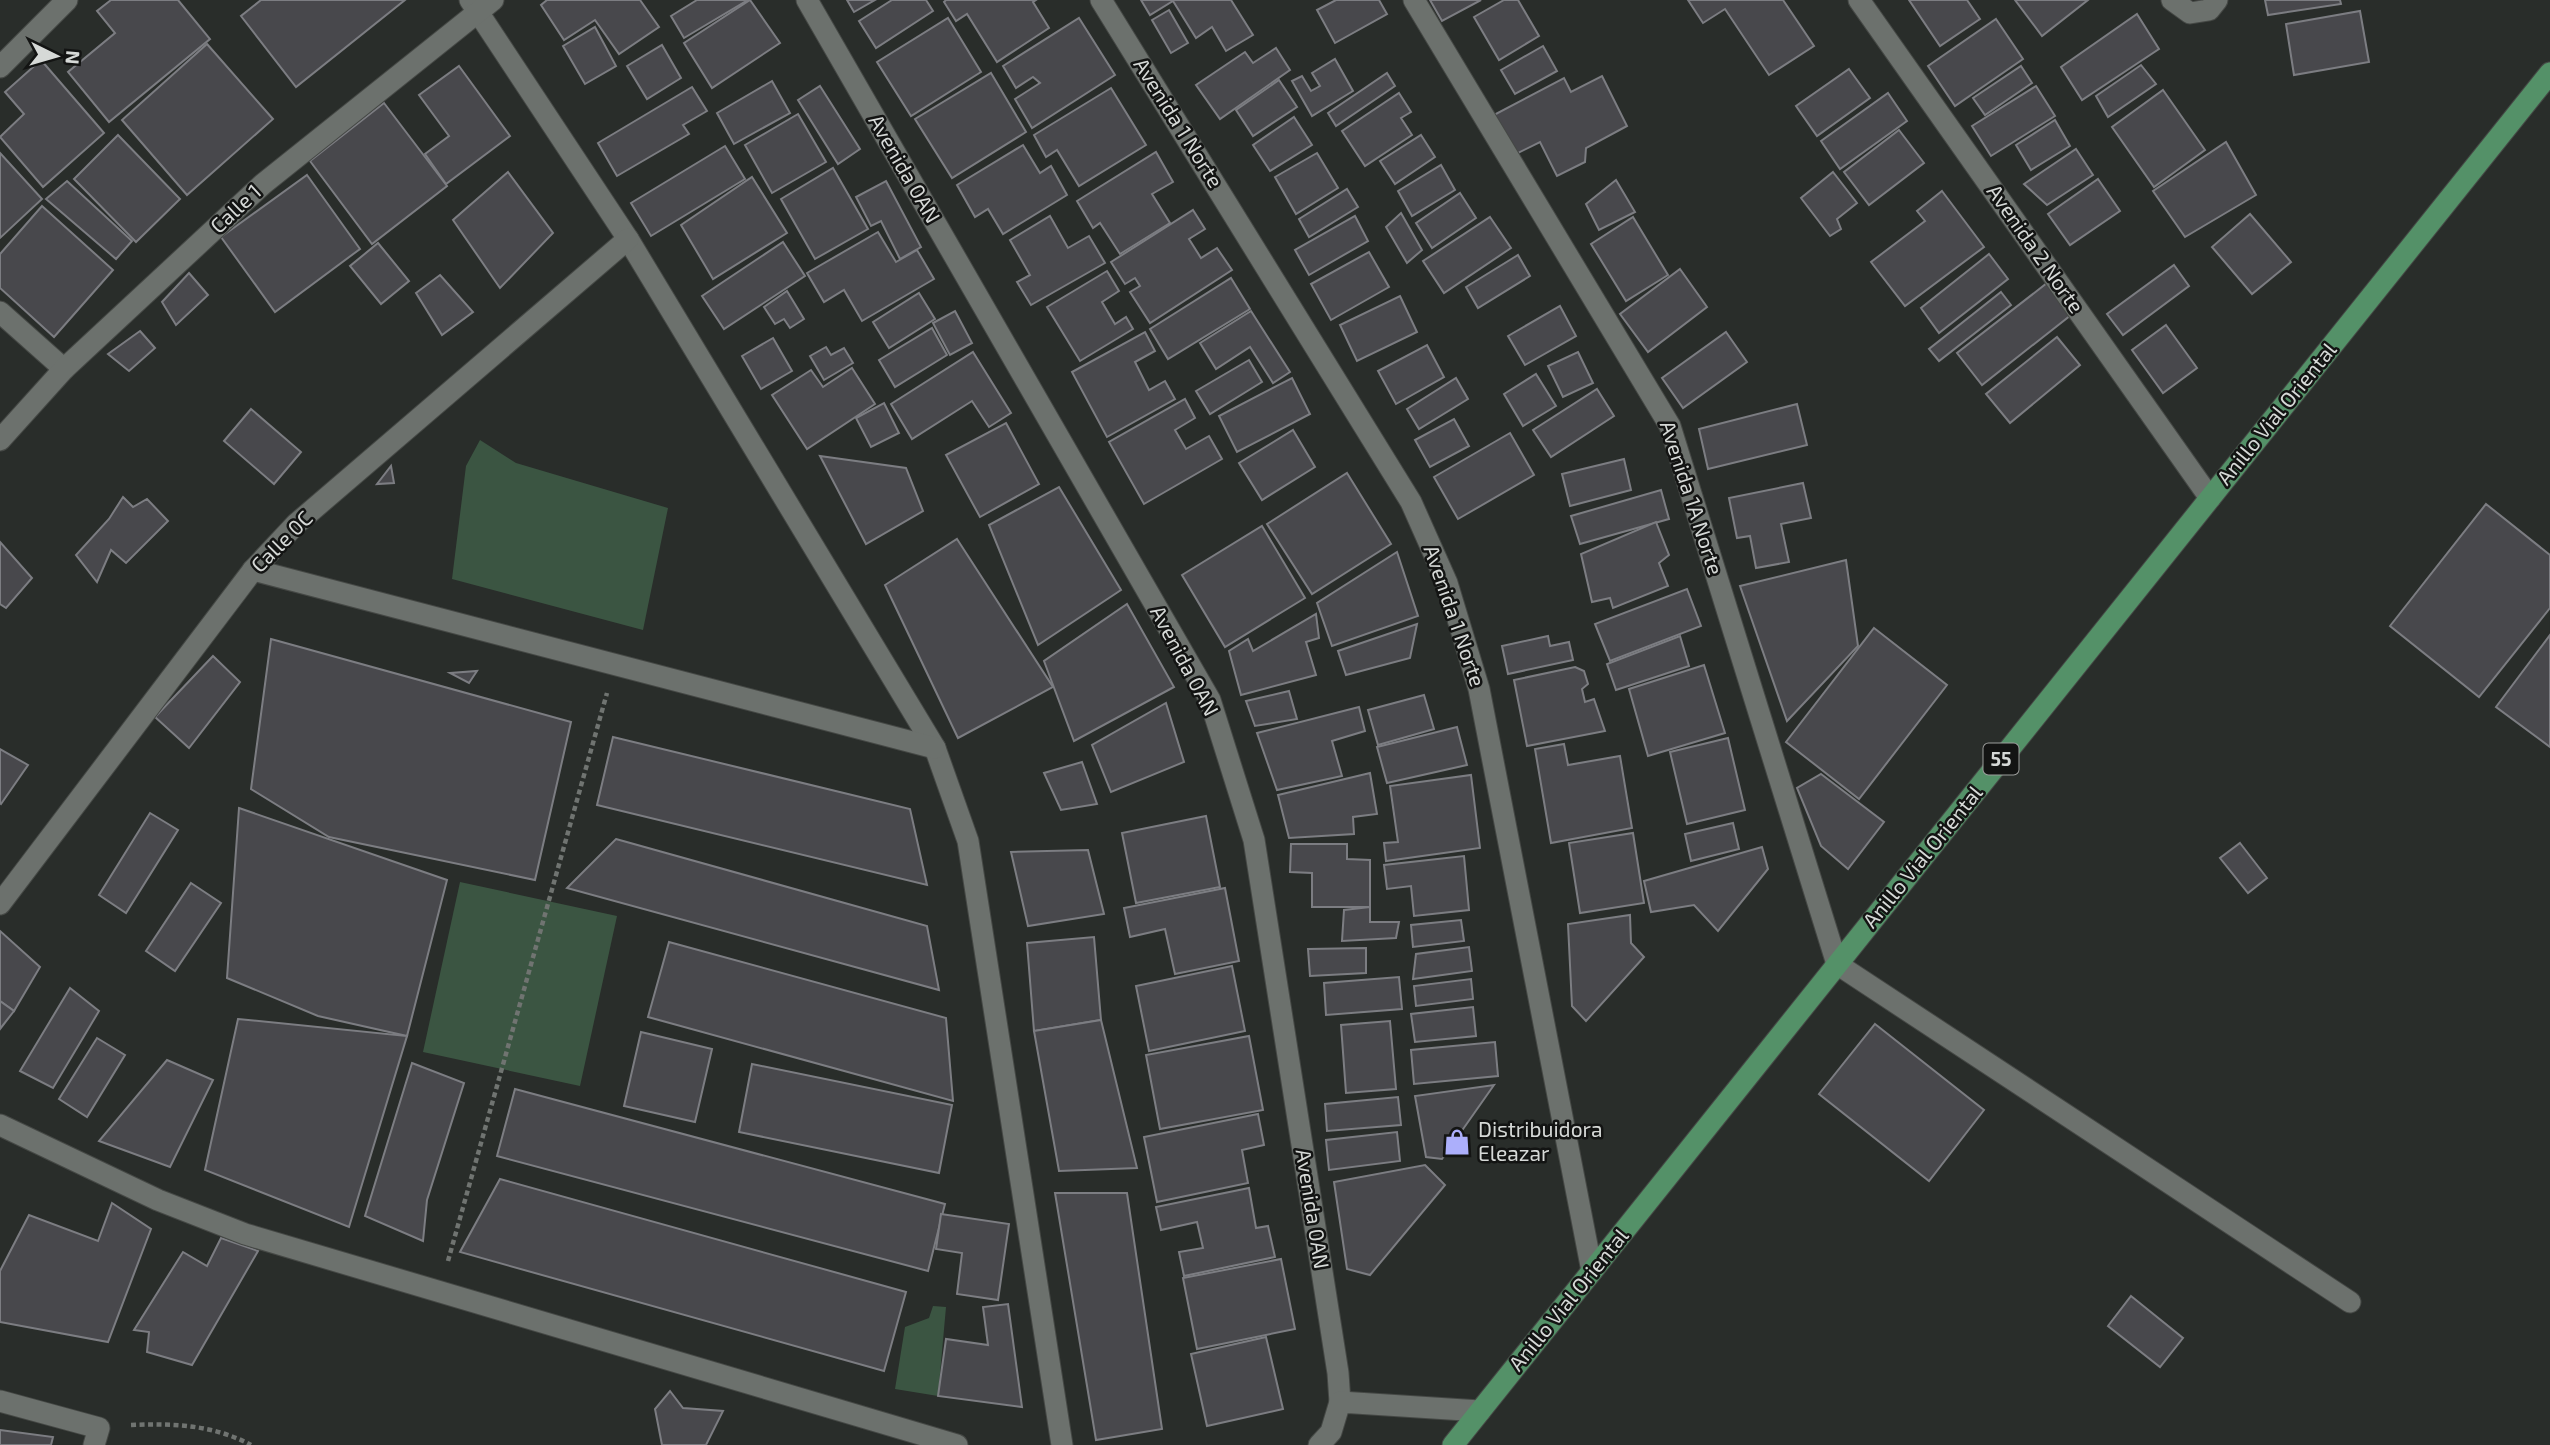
<svg xmlns="http://www.w3.org/2000/svg" width="2550" height="1445" font-family="'Exo 2',sans-serif">
  <style>
    .green { fill: #3b5542 }
    .building { fill: #48484c; stroke: #7c7d82; stroke-width: 2 }
    .lines { fill: none; stroke-linecap: round; stroke-linejoin: round }
    .service-casing { stroke: #454845; stroke-width: 23 }
    .minor-casing { stroke: #454845; stroke-width: 23 }
    .tertiary-casing { stroke: #454845; stroke-width: 23 }
    .trunk-casing { stroke: #454845; stroke-width: 23 }
    .path { stroke: #707471; stroke-width: 4.5; stroke-dasharray: 5 3.5; stroke-linecap: butt }
    .service { stroke: #6c716d; stroke-width: 21 }
    .minor { stroke: #6c716d; stroke-width: 21 }
    .tertiary { stroke: #6c716d; stroke-width: 21 }
    .trunk { stroke: #549168; stroke-width: 21 }
    .labels { text-anchor: middle; stroke-width: 5; stroke-linejoin: round; paint-order: stroke }
    .shield { fill: #131413; stroke: #9c9e9c; stroke-width: 2 }
    .shield-label { font-size: 19px; font-weight: bold; fill: #d6d9d7 }
    .street-label { font-size: 21px; fill: #d6d9d7; stroke: #131413 }
    .poi-label { font-size: 21px; fill: #d6d9d7; stroke: #131413; text-anchor: start }
  </style>
  <rect width="100%" height="100%" fill="#292d2a"/>
  <g class="green">
    <polygon points="480,440 516,463 668,508 643,630 452,579 466,466"/>
    <polygon points="460,882 617,916 580,1086 423,1052"/>
    <polygon points="933,1306 946,1307 938,1396 895,1389 905,1327 929,1318"/>
  </g>
  <g class="building">
    <polygon points="111,0 178,0 210,39 109,122 68,72 115,33 97,11"/>
    <polygon points="261,0 405,0 296,87 241,16"/>
    <polygon points="547,0 640,0 659,27 619,54 595,20 564,40 541,5"/>
    <polygon points="697,0 748,0 684,38 671,16"/>
    <polygon points="750,0 780,43 712,88 684,43"/>
    <polygon points="847,0 875,0 854,12"/>
    <polygon points="892,0 926,0 933,11 876,48 859,21"/>
    <polygon points="946,0 1036,0 1033,2 1049,28 997,62 967,14 956,21 944,2"/>
    <polygon points="1141,0 1231,0 1253,35 1226,51 1212,27 1196,38 1173,1 1150,15"/>
    <polygon points="1336,0 1379,0 1387,14 1335,43 1317,10"/>
    <polygon points="1430,0 1481,0 1442,21"/>
    <polygon points="1504,0 1518,0 1539,36 1499,60 1474,17"/>
    <polygon points="1688,0 1783,0 1814,46 1769,75 1725,9 1703,23"/>
    <polygon points="1909,0 1967,0 1980,19 1940,46"/>
    <polygon points="2015,0 2088,0 2042,36"/>
    <polygon points="2265,0 2340,0 2341,4 2268,15"/>
    <polygon points="1169,10 1188,43 1171,53 1152,20"/>
    <polygon points="2360,11 2369,62 2294,75 2286,24"/>
    <polygon points="2137,14 2159,49 2082,100 2061,67"/>
    <polygon points="948,18 981,72 911,116 877,62"/>
    <polygon points="1079,18 1115,75 1032,128 1015,99 1040,83 1033,77 1016,88 1003,66"/>
    <polygon points="1996,19 2023,59 1955,106 1928,66"/>
    <polygon points="595,27 616,66 585,84 563,46"/>
    <polygon points="207,44 273,119 187,195 122,120"/>
    <polygon points="662,45 681,78 647,99 627,66"/>
    <polygon points="1543,46 1557,71 1515,94 1501,70"/>
    <polygon points="1276,48 1290,70 1220,119 1196,85 1245,52 1253,63"/>
    <polygon points="1335,59 1353,91 1312,116 1292,81 1302,76 1311,91 1320,86 1312,73"/>
    <polygon points="41,60 104,133 43,187 0,137 24,114 5,92"/>
    <polygon points="2141,65 2156,84 2108,117 2096,96"/>
    <polygon points="459,66 510,136 446,184 425,154 449,136 419,95"/>
    <polygon points="2021,66 2032,83 1985,115 1973,98"/>
    <polygon points="1849,69 1870,98 1817,136 1796,106"/>
    <polygon points="991,73 1026,132 952,178 915,119"/>
    <polygon points="1387,73 1395,86 1336,126 1328,113"/>
    <polygon points="1602,76 1627,126 1586,148 1585,162 1557,176 1540,142 1512,156 1492,116 1564,78 1571,92"/>
    <polygon points="1279,80 1297,107 1253,136 1236,110"/>
    <polygon points="772,81 790,113 734,144 717,113"/>
    <polygon points="820,86 860,149 838,164 798,100"/>
    <polygon points="2036,86 2055,116 1991,156 1972,126"/>
    <polygon points="692,87 707,111 683,125 689,134 617,176 598,143"/>
    <polygon points="1111,88 1146,145 1079,186 1057,150 1046,157 1034,135"/>
    <polygon points="2163,90 2205,150 2154,187 2112,127"/>
    <polygon points="1399,93 1411,112 1401,118 1412,135 1365,166 1342,131"/>
    <polygon points="1888,93 1907,121 1840,169 1821,141"/>
    <polygon points="384,103 447,186 372,244 310,161"/>
    <polygon points="798,114 826,162 772,193 745,145"/>
    <polygon points="1294,117 1312,145 1270,171 1253,145"/>
    <polygon points="2055,120 2070,146 2031,170 2016,145"/>
    <polygon points="1899,130 1924,163 1869,205 1844,172"/>
    <polygon points="118,135 180,199 136,242 74,179"/>
    <polygon points="1421,135 1435,157 1395,184 1380,161"/>
    <polygon points="2226,142 2256,195 2185,237 2153,191"/>
    <polygon points="1023,145 1040,173 1051,166 1067,195 1003,234 988,209 975,217 957,185"/>
    <polygon points="725,146 745,179 651,236 631,203"/>
    <polygon points="2076,149 2093,175 2047,205 2024,184"/>
    <polygon points="1156,152 1173,182 1152,194 1170,223 1120,254 1100,223 1093,228 1077,201"/>
    <polygon points="0,153 42,199 0,238"/>
    <polygon points="1317,153 1338,188 1296,214 1275,177"/>
    <polygon points="1441,165 1455,190 1412,216 1398,191"/>
    <polygon points="833,168 868,229 815,259 781,199"/>
    <polygon points="508,172 553,233 500,288 453,220"/>
    <polygon points="1833,172 1857,203 1837,219 1841,229 1830,236 1801,198"/>
    <polygon points="307,175 360,249 275,312 221,237"/>
    <polygon points="752,177 787,233 713,279 681,225"/>
    <polygon points="2098,179 2120,211 2070,245 2048,214"/>
    <polygon points="1616,180 1635,212 1599,230 1586,204"/>
    <polygon points="67,181 132,241 116,259 46,199"/>
    <polygon points="886,181 921,247 900,259 881,221 871,226 856,197"/>
    <polygon points="1347,189 1358,207 1309,237 1299,219"/>
    <polygon points="1942,191 1984,247 1905,306 1871,262 1925,221 1917,211"/>
    <polygon points="1460,193 1476,218 1432,248 1416,223"/>
    <polygon points="42,206 113,270 54,337 0,288 0,254"/>
    <polygon points="1193,210 1205,229 1189,239 1201,258 1217,248 1232,270 1150,323 1130,292 1140,286 1135,278 1125,284 1111,262"/>
    <polygon points="1401,213 1422,250 1407,263 1386,227"/>
    <polygon points="2250,214 2291,262 2252,294 2212,247"/>
    <polygon points="1050,216 1068,248 1089,236 1105,263 1031,305 1017,282 1030,275 1010,240"/>
    <polygon points="1355,216 1368,241 1309,275 1295,250"/>
    <polygon points="1490,217 1511,248 1444,293 1423,261"/>
    <polygon points="1633,217 1668,275 1626,301 1591,244"/>
    <polygon points="878,232 896,262 917,250 934,279 862,321 844,290 824,302 807,273"/>
    <polygon points="783,242 805,276 724,329 702,296"/>
    <polygon points="378,243 409,281 381,304 350,266"/>
    <polygon points="1369,252 1389,287 1331,320 1311,284"/>
    <polygon points="1989,254 2008,279 1939,333 1921,308"/>
    <polygon points="1518,255 1530,276 1478,308 1466,287"/>
    <polygon points="2174,265 2189,286 2123,335 2107,314"/>
    <polygon points="1680,269 1707,307 1648,352 1620,314"/>
    <polygon points="1107,271 1119,291 1102,302 1115,324 1126,317 1133,329 1080,361 1047,307"/>
    <polygon points="189,273 208,295 176,325 162,302"/>
    <polygon points="440,275 473,312 442,335 416,293"/>
    <polygon points="1231,278 1250,309 1168,359 1150,329"/>
    <polygon points="2047,283 2071,315 1982,385 1957,353"/>
    <polygon points="787,291 804,319 790,328 784,319 775,324 764,307"/>
    <polygon points="2001,292 2011,305 1939,361 1929,349"/>
    <polygon points="919,293 935,319 889,348 873,322"/>
    <polygon points="1400,296 1417,332 1357,361 1340,325"/>
    <polygon points="1560,306 1576,336 1525,365 1508,336"/>
    <polygon points="955,311 972,343 950,355 933,323"/>
    <polygon points="1251,311 1290,372 1273,383 1250,347 1216,369 1200,343"/>
    <polygon points="2166,325 2197,368 2163,393 2132,350"/>
    <polygon points="932,328 947,355 895,387 879,360"/>
    <polygon points="140,331 155,348 129,371 108,354"/>
    <polygon points="1145,332 1155,351 1135,362 1149,390 1165,381 1175,399 1107,437 1072,372"/>
    <polygon points="1726,332 1747,362 1683,408 1662,378"/>
    <polygon points="2057,337 2080,365 2010,423 1986,394"/>
    <polygon points="773,338 792,371 761,389 742,356"/>
    <polygon points="1427,345 1444,377 1396,404 1378,371"/>
    <polygon points="826,347 831,355 844,348 853,363 824,380 810,356"/>
    <polygon points="973,352 1011,413 989,427 972,401 912,439 891,404"/>
    <polygon points="1578,352 1593,383 1563,397 1548,366"/>
    <polygon points="1249,360 1262,382 1210,414 1196,391"/>
    <polygon points="852,368 875,404 807,449 772,395 811,370 823,387"/>
    <polygon points="1536,374 1556,406 1523,426 1504,394"/>
    <polygon points="1292,378 1310,414 1237,452 1219,416"/>
    <polygon points="1456,378 1468,399 1419,429 1407,409"/>
    <polygon points="1597,389 1614,416 1551,457 1533,430"/>
    <polygon points="1185,399 1195,418 1175,430 1186,449 1209,436 1222,459 1144,504 1109,442"/>
    <polygon points="884,403 899,433 871,447 856,418"/>
    <polygon points="1797,404 1807,445 1708,469 1699,429"/>
    <polygon points="251,409 301,452 274,484 224,441"/>
    <polygon points="1454,419 1469,446 1430,467 1415,440"/>
    <polygon points="1006,423 1039,484 980,517 946,455"/>
    <polygon points="1293,430 1315,467 1262,500 1239,463"/>
    <polygon points="1510,433 1534,475 1458,519 1434,477"/>
    <polygon points="820,456 906,468 923,511 866,544"/>
    <polygon points="1624,459 1631,490 1570,506 1562,474"/>
    <polygon points="391,466 394,483 377,484"/>
    <polygon points="1347,473 1391,544 1312,594 1267,524"/>
    <polygon points="1803,483 1811,518 1781,524 1789,562 1756,568 1750,536 1737,538 1729,498"/>
    <polygon points="1059,487 1121,590 1038,645 989,525"/>
    <polygon points="1661,490 1669,519 1580,544 1571,516"/>
    <polygon points="123,497 133,507 147,499 168,521 126,563 111,550 97,582 76,555 109,519"/>
    <polygon points="2486,504 2550,555 2550,608 2479,697 2390,626"/>
    <polygon points="1656,522 1669,555 1659,563 1668,586 1613,608 1610,598 1592,602 1581,554"/>
    <polygon points="1262,526 1305,598 1225,647 1182,575"/>
    <polygon points="957,539 1053,687 958,738 885,585"/>
    <polygon points="0,542 32,578 6,608 0,604"/>
    <polygon points="1397,552 1418,616 1332,646 1317,603"/>
    <polygon points="1846,560 1858,646 1787,721 1740,586"/>
    <polygon points="1687,589 1701,626 1610,661 1595,624"/>
    <polygon points="1127,604 1174,687 1074,741 1044,661"/>
    <polygon points="1316,614 1319,638 1306,642 1316,675 1241,695 1229,651 1248,639 1253,651"/>
    <polygon points="1417,624 1410,658 1346,675 1338,651"/>
    <polygon points="1874,628 1947,685 1859,799 1786,742"/>
    <polygon points="2550,635 2550,747 2496,707"/>
    <polygon points="1548,636 1550,646 1569,642 1573,660 1508,674 1502,646"/>
    <polygon points="1680,636 1689,666 1616,690 1607,664"/>
    <polygon points="271,639 571,722 535,880 329,837 251,789"/>
    <polygon points="213,656 240,682 189,748 155,717"/>
    <polygon points="1704,665 1725,733 1648,756 1629,689"/>
    <polygon points="1575,667 1584,671 1588,684 1582,689 1585,702 1594,699 1605,731 1527,746 1514,680"/>
    <polygon points="477,671 469,683 450,673"/>
    <polygon points="1289,691 1297,719 1255,726 1246,701"/>
    <polygon points="1424,695 1434,729 1378,745 1368,710"/>
    <polygon points="1166,703 1184,762 1111,792 1092,745"/>
    <polygon points="1359,707 1365,731 1332,741 1342,776 1277,790 1257,733"/>
    <polygon points="1457,727 1467,765 1387,783 1377,747"/>
    <polygon points="613,737 910,809 927,885 597,805"/>
    <polygon points="1728,738 1745,810 1687,824 1670,752"/>
    <polygon points="1564,744 1568,765 1620,756 1632,828 1551,843 1535,749"/>
    <polygon points="0,749 28,765 1,804 0,803"/>
    <polygon points="1082,762 1097,804 1061,810 1044,773"/>
    <polygon points="1370,773 1377,814 1353,817 1354,834 1289,838 1278,795"/>
    <polygon points="1821,774 1884,822 1848,869 1821,846 1797,788"/>
    <polygon points="1471,775 1480,848 1386,861 1384,843 1398,842 1390,786"/>
    <polygon points="239,808 447,880 407,1036 318,1016 227,978"/>
    <polygon points="150,813 178,830 126,913 99,895"/>
    <polygon points="1206,816 1220,887 1136,903 1122,833"/>
    <polygon points="1733,823 1739,849 1691,861 1685,834"/>
    <polygon points="1633,833 1644,903 1580,913 1569,843"/>
    <polygon points="616,839 927,926 939,990 567,888"/>
    <polygon points="2240,843 2267,878 2248,893 2220,858"/>
    <polygon points="1291,844 1347,844 1347,859 1370,860 1370,907 1312,907 1312,873 1290,872"/>
    <polygon points="1762,847 1768,869 1718,931 1694,905 1651,912 1644,881"/>
    <polygon points="1088,850 1104,914 1028,926 1011,852"/>
    <polygon points="1464,856 1469,910 1414,916 1411,886 1387,889 1384,865"/>
    <polygon points="191,883 221,903 175,971 146,951"/>
    <polygon points="1225,888 1239,961 1175,974 1165,929 1130,937 1124,908"/>
    <polygon points="1370,907 1370,922 1399,922 1396,938 1342,941 1344,910"/>
    <polygon points="1630,915 1631,943 1644,957 1586,1021 1572,1006 1568,924"/>
    <polygon points="1461,920 1464,941 1413,947 1411,925"/>
    <polygon points="0,931 40,967 14,1011 0,1001"/>
    <polygon points="1094,937 1101,1020 1034,1031 1027,943"/>
    <polygon points="669,942 946,1018 953,1101 648,1017"/>
    <polygon points="1469,947 1472,971 1413,979 1416,954"/>
    <polygon points="1366,948 1366,973 1310,976 1308,949"/>
    <polygon points="1232,966 1245,1031 1149,1051 1136,986"/>
    <polygon points="1399,977 1402,1009 1326,1015 1324,983"/>
    <polygon points="1471,979 1473,999 1416,1006 1414,986"/>
    <polygon points="70,988 99,1011 53,1088 20,1071"/>
    <polygon points="0,1001 14,1011 0,1029"/>
    <polygon points="1473,1007 1476,1036 1415,1042 1411,1014"/>
    <polygon points="238,1019 407,1036 349,1227 205,1170"/>
    <polygon points="1101,1020 1137,1168 1059,1171 1034,1031"/>
    <polygon points="1390,1021 1396,1089 1346,1093 1341,1025"/>
    <polygon points="1875,1024 1984,1110 1929,1181 1819,1094"/>
    <polygon points="641,1032 712,1049 695,1122 624,1106"/>
    <polygon points="1249,1036 1263,1110 1160,1129 1146,1055"/>
    <polygon points="97,1038 125,1055 87,1117 59,1099"/>
    <polygon points="1495,1042 1498,1076 1414,1084 1411,1050"/>
    <polygon points="167,1060 213,1080 170,1167 99,1141"/>
    <polygon points="412,1063 464,1083 427,1200 423,1241 365,1216"/>
    <polygon points="752,1064 952,1105 939,1173 739,1132"/>
    <polygon points="1494,1085 1442,1159 1426,1157 1415,1096"/>
    <polygon points="515,1089 945,1204 928,1271 497,1156"/>
    <polygon points="1398,1097 1401,1125 1327,1131 1325,1104"/>
    <polygon points="1258,1114 1264,1145 1242,1150 1248,1183 1157,1202 1144,1137"/>
    <polygon points="1397,1132 1400,1161 1329,1170 1326,1140"/>
    <polygon points="1425,1165 1445,1185 1370,1275 1347,1269 1334,1182"/>
    <polygon points="500,1179 906,1292 884,1371 460,1252"/>
    <polygon points="1249,1188 1256,1228 1268,1226 1275,1257 1184,1276 1179,1252 1203,1248 1197,1222 1161,1230 1156,1207"/>
    <polygon points="1055,1193 1127,1193 1162,1429 1096,1440"/>
    <polygon points="112,1203 151,1229 108,1342 0,1322 0,1271 29,1215 98,1241"/>
    <polygon points="941,1214 1009,1224 998,1300 957,1294 962,1253 936,1249"/>
    <polygon points="221,1238 258,1251 192,1365 147,1352 149,1332 134,1330 183,1252 207,1266"/>
    <polygon points="1281,1259 1295,1329 1197,1349 1183,1278"/>
    <polygon points="2131,1296 2183,1338 2160,1367 2108,1326"/>
    <polygon points="1008,1304 1022,1407 938,1396 946,1339 988,1345 983,1307"/>
    <polygon points="1266,1337 1283,1409 1207,1426 1191,1354"/>
    <polygon points="670,1391 683,1408 723,1411 706,1445 662,1445 655,1409"/>
    <polygon points="0,1430 53,1437 51,1445 0,1445"/>
  </g>
  <g class="lines">
    <g class="service-casing">
      <polyline id="service" points="1837,964 2350,1302"/>
    </g>
    <g class="minor-casing">
      <g id="minor">
        <polyline points="470,0 628,239 935,748 968,841 1062,1445"/>
        <polyline points="807,0 1210,700 1254,840 1338,1373 1340,1402"/>
        <polyline points="1101,0 1411,502 1447,583 1479,689 1592,1271"/>
        <polyline points="1414,0 1670,426 1837,964"/>
        <polyline points="1859,0 2210,498"/>
        <polyline points="2172,0 2190,13 2209,10 2217,0"/>
        <polyline points="0,67 67,0"/>
        <polyline points="0,312 64,369"/>
        <polyline points="0,440 64,369 263,184 493,0"/>
        <polyline points="253,570 935,748"/>
        <polyline points="0,904 253,570 296,524 628,239"/>
        <polyline points="0,1401 99,1428 94,1445"/>
        <polyline points="1319,1445 1331,1432 1340,1402 1480,1411"/>
      </g>
    </g>
    <g class="tertiary-casing">
      <polyline id="tertiary" points="0,1125 158,1200 245,1234 957,1445"/>
    </g>
    <g class="trunk-casing">
      <polyline id="trunk" points="1453,1445 2550,73"/>
    </g>
    <g class="path">
      <polyline points="448,1261 607,693"/>
      <path d="M 131,1425 C 173,1423 214,1425 251,1445"/>
    </g>
    <use href="#service" class="service"/>
    <use href="#minor" class="minor"/>
    <use href="#tertiary" class="tertiary"/>
    <use href="#trunk" class="trunk"/>
  </g>
  <defs>
    <g id="shop-bare" transform="scale(2.1)"><path d="M-5-2.5h2.3a2.7 3.5 0 0 1 5.4 0H5L5.5 6h-11ZM-1.5-2.5h3a1.5 2.3 0 0 0-3 0Z" fill="#acaffb" stroke="#131413" stroke-width="2.5" paint-order="stroke"/></g>
  </defs>
  <g fill-rule="evenodd">
    <use href="#shop-bare" x="1457" y="1142"/>
  </g>
  <g class="labels">
    <rect class="shield" x="1983.5" y="743.5" width="35" height="31" rx="5"/>
    <g class="shield-label">
      <text x="2001" y="766">55</text>
    </g>
    <g class="street-label">
      <text transform="translate(1178 123) rotate(58)" y="7">Avenida 1 Norte</text>
      <text transform="translate(904 169) rotate(60)" y="7">Avenida 0AN</text>
      <text transform="translate(236 209) rotate(-43)" y="7">Calle 1</text>
      <text transform="translate(2035 249) rotate(55)" y="7">Avenida 2 Norte</text>
      <text transform="translate(2277 414) rotate(-51)" y="7">Anillo Vial Oriental</text>
      <text transform="translate(1691 498) rotate(72)" y="7">Avenida 1A Norte</text>
      <text transform="translate(282 542) rotate(-45)" y="7">Calle 0C</text>
      <text transform="translate(1454 616) rotate(71)" y="7">Avenida 1 Norte</text>
      <text transform="translate(1184 661) rotate(62)" y="7">Avenida 0AN</text>
      <text transform="translate(1923 857) rotate(-51)" y="7">Anillo Vial Oriental</text>
      <text transform="translate(1312 1209) rotate(81)" y="7">Avenida 0AN</text>
      <text transform="translate(1569 1300) rotate(-51)" y="7">Anillo Vial Oriental</text>
    </g>
    <g class="poi-label">
      <text x="1478" y="1137">Distribuidora<tspan x="1478" dy="24">Eleazar</tspan></text>
    </g>
  </g>
  <g transform="translate(56 56) rotate(95)" stroke="#131413" stroke-width="5" paint-order="stroke">
  <path d="M0-5L12 26L0 18L-12 26Z" fill="#d6d9d7"/>
  <text y="-10" font-size="19" font-weight="bold" text-anchor="middle" fill="#d6d9d7">N</text>
  </g>
</svg>
